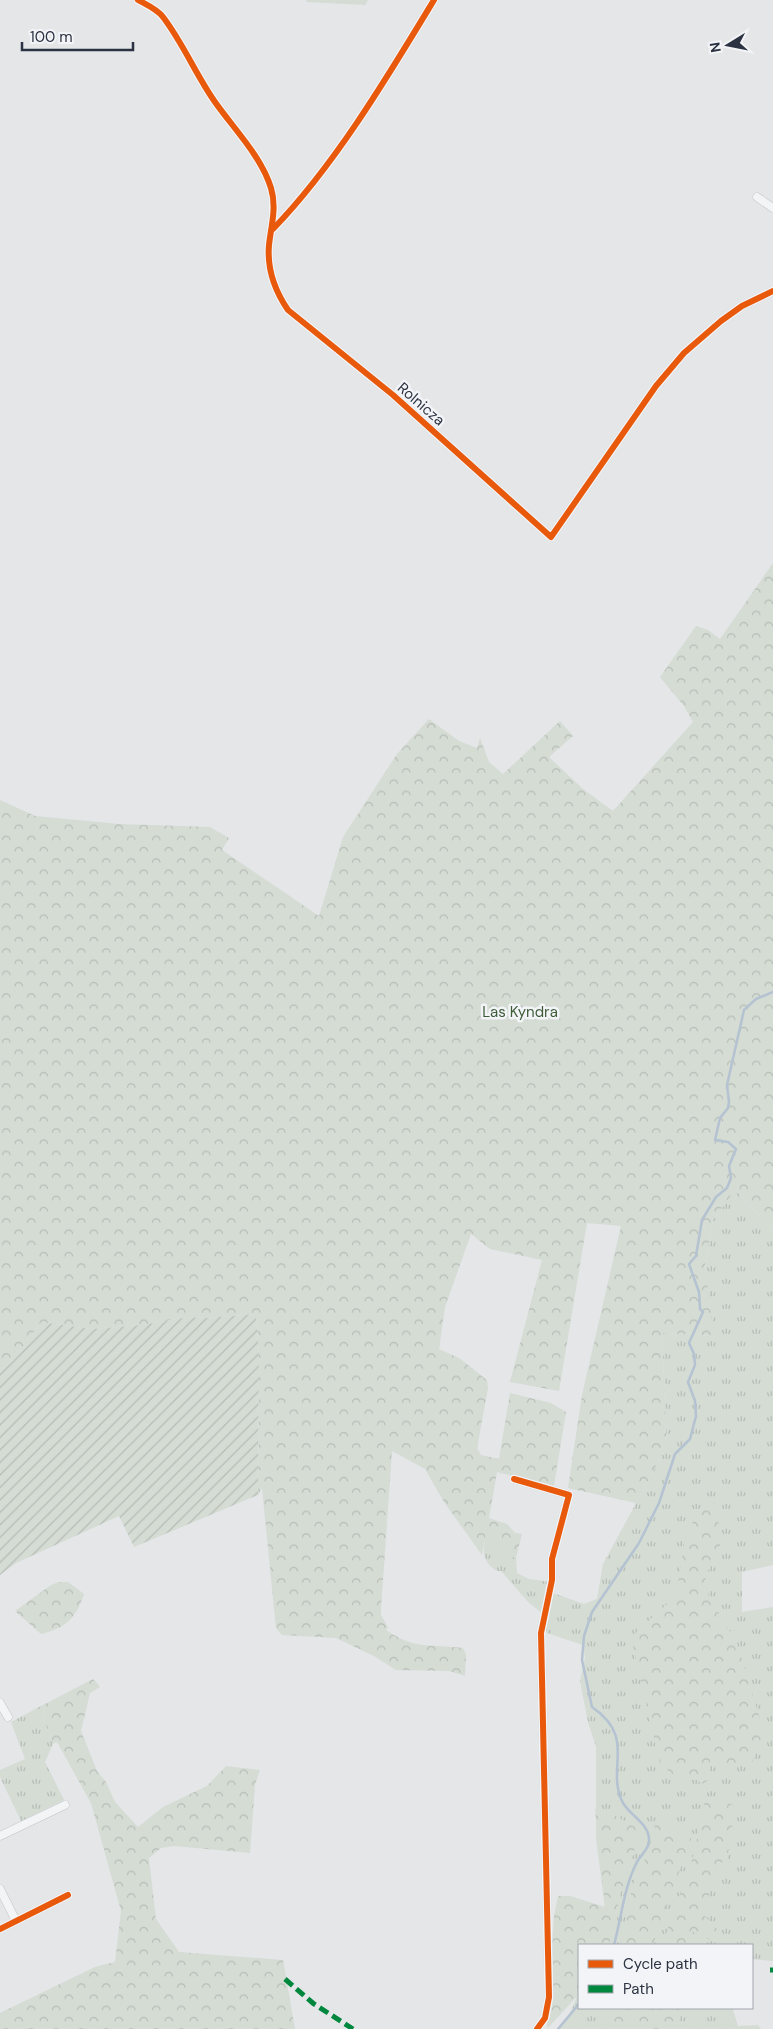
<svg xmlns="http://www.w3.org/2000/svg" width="773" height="2029" font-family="'DM Sans',sans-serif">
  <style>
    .grass { fill: url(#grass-tufts) }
    .forest { fill: url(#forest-crowns) }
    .garden { fill: url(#garden-furrows) }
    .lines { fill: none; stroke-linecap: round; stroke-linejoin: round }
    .stream { stroke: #b4c2d2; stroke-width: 2.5 }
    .street-casing { stroke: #c2c4c6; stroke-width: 9 }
    .street { stroke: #f3f4f5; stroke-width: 8 }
    .quiet { stroke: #00873e; stroke-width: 5; stroke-dasharray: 10 5; stroke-linecap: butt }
    .cycleway-casing { stroke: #f2f4f7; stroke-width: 9 }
    .cycleway { stroke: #e8590c; stroke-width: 6 }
    .labels { text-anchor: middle; stroke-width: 5; stroke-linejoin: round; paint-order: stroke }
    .street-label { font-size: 15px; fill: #2b3241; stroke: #f2f4f7 }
    .park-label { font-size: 15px; fill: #3f5c39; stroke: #f2f4f7 }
  </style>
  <defs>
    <pattern id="grass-tufts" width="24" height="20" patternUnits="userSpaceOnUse" patternTransform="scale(1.25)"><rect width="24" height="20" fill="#d4dcd4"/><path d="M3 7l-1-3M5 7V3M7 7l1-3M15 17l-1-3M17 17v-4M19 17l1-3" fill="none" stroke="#b6bdb7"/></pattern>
    <pattern id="forest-crowns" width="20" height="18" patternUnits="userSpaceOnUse" patternTransform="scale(1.25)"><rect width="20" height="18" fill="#d4dcd4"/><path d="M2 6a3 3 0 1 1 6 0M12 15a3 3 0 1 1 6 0" fill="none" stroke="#b6bdb7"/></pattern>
    <pattern id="garden-furrows" width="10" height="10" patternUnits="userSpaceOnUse" patternTransform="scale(1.25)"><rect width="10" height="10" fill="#d4dcd4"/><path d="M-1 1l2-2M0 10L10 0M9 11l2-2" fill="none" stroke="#b6bdb7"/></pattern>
  </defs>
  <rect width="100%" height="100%" fill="#e4e6e8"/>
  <g class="grass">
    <polygon points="306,0 368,0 365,5 307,2"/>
    <path d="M 735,1190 L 773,1230 L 773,1565 L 742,1572 L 742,1612 L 773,1607 L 773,1961 L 752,1959 L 752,1945 L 595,1945 L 605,1908 L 596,1838 L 596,1747 L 588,1722 L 580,1681 L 585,1658 L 583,1645 L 547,1633 L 541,1612 L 529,1603 L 501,1571 L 497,1571 C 481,1561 483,1551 486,1533 L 507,1555 L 516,1558 L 517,1573 L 529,1579 L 550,1582 L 553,1593 L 584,1604 L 597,1599 L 603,1564 L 667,1446 L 662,1333 L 713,1336 L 705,1264 L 713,1220 Z"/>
    <polygon points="43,1705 44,1720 53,1744 45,1762 64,1800 21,1821 0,1777 0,1770 25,1759 11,1722"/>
    <polygon points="579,1992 579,2008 735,2008 733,2010 738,2026 758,2025 761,2029 557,2029 570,2013"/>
  </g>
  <g class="forest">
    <path d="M 773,563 L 773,1230 L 735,1190 L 713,1220 L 705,1264 L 714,1336 L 662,1333 L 667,1446 L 636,1503 L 568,1488 L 582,1395 L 621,1226 L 587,1223 L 559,1391 L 510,1382 L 542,1260 L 490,1249 L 471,1234 L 445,1307 L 439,1349 L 459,1358 L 487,1380 L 488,1388 L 477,1448 L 481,1455 L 499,1459 L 510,1393 L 551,1403 L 566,1412 L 554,1486 L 497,1472 L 489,1518 L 507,1524 L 515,1533 L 522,1534 L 516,1558 L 507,1555 L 486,1534 L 482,1555 L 444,1502 L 425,1469 L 392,1451 L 381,1609 L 381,1615 L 388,1627 L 386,1630 C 415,1650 430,1644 463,1648 L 466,1654 L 465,1676 L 449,1671 L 396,1670 L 374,1656 L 336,1638 L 282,1635 L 276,1628 L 262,1488 L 258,1495 L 259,1357 L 256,1314 L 206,1318 L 189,1317 L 142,1325 L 91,1329 L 41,1322 L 13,1361 L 0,1369 L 0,800 L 35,816 L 119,824 L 210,827 L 229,838 L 222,850 L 319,916 L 343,837 L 397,754 L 429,719 L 459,741 L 477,748 L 480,738 L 489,762 L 503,774 L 560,721 L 573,736 L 549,757 L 583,789 L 613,811 L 693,722 L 684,706 L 660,677 L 696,626 L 708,630 L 720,639 Z"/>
    <polygon points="705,1498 714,1500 722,1541 705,1577 709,1597 737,1643 764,1732 751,1765 719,1763 710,1759 709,1780 702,1784 697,1780 677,1778 660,1764 632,1641 637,1631 676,1596 685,1538"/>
    <path d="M 59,1582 L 68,1582 L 84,1594 C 76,1618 66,1628 41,1634 L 15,1611 L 51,1585 Z"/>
    <polygon points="93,1679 100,1687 90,1693 81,1731 97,1771 106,1782 115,1802 138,1827 163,1807 207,1786 226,1766 260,1770 255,1785 250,1853 174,1846 161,1848 149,1858 156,1919 179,1952 283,1960 295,2029 0,2029 0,2013 95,1967 115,1962 121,1911 91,1803 57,1742 53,1744 44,1720 43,1705"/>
    <polygon points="705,1801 732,1804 735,1810 727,1859 716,1867 704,1915 717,1929 710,1940 691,1931 690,1945 662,1945 693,1857"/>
    <polygon points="595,1809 603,1809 641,1830 621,1892 609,1945 579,1945 579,1994 547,2029 554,1916 558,1896 570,1896 605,1907"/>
    <polygon points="655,1819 676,1831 692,1836 653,1945 620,1945 633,1884 646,1857 654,1834"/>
    <polygon points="611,2008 631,2008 624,2029 613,2029 611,2027"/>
    <polygon points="641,2008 682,2008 678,2029 634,2029"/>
  </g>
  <polygon class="garden" points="256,1314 259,1357 258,1495 134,1547 119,1516 16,1563 0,1575 0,1369 13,1361 41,1322 91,1329 142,1325 189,1317 206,1318"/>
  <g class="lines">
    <g class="stream">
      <path d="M 614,1945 C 621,1919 624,1888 636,1864 C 639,1856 649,1850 649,1841 C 650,1823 628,1815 622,1801 C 606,1766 637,1738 592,1707 L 582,1660 L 584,1636 L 592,1612 L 639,1543 L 659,1503 L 675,1454 L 690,1439 L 696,1416 L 695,1401 L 688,1382 L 695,1365 L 694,1354 L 689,1343 L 703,1312 L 700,1309 L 699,1292 L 689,1264 L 696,1256 L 702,1220 L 716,1197 L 727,1188 L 731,1178 L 729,1166 L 736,1149 L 728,1142 L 715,1140 L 720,1118 L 728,1108 L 729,1102 L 727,1085 L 744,1010 L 756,999 L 773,992"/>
      <polyline points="558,2029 579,2004"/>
    </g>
    <g class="street-casing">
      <g id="street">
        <path d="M 138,0 C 147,5 157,9 163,17 C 183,43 196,75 215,102 C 234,129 261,156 271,188 C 277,208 271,226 269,245 C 267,268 275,291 288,310 L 393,395 L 551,537 L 656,386 L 684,353 L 721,321 L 742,306 L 773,291"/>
        <polyline points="757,197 773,208"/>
        <path d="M 273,229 C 335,165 388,76 434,0"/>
        <polyline points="514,1479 569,1495 552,1559 552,1580 541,1633 549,1997 545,2018 537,2029"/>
        <polyline points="0,1703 8,1717"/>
        <polyline points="0,1836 65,1805"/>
        <polyline points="0,1889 16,1921"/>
        <polyline points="0,1929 68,1895"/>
      </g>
    </g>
    <use href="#street" class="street"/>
    <g class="quiet">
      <polyline points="770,1970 773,1970"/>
      <polyline points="285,1979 314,2004 353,2029"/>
    </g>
    <g class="cycleway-casing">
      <g id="cycleway">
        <path d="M 138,0 C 147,5 157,9 163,17 C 183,43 196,75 215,102 C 234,129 261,156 271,188 C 277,208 271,226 269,245 C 267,268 275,291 288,310 L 393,395 L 551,537 L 656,386 L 684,353 L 721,321 L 742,306 L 773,291"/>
        <path d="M 273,229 C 335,165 388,76 434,0"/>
        <polyline points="514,1479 569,1495 552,1559 552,1580 541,1633 549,1997 545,2018 537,2029"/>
        <polyline points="0,1929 68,1895"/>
      </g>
    </g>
    <use href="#cycleway" class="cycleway"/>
  </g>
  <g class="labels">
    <g class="street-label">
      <text transform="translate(421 404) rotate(41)" y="5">Rolnicza</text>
    </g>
    <g class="park-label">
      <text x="520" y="1017">Las Kyndra</text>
    </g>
  </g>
  <rect x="578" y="1944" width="175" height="65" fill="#f2f4f7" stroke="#a2a6ae"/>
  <rect x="588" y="1960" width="25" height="8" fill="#e8590c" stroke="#a2a6ae"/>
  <text x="623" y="1969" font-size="15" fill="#2b3241">Cycle path</text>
  <rect x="588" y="1985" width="25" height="8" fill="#00873e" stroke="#a2a6ae"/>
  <text x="623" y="1994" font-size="15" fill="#2b3241">Path</text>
  <g transform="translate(728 45) rotate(260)" stroke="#f2f4f7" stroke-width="4" paint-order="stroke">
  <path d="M0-4L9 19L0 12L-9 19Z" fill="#2b3241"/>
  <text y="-8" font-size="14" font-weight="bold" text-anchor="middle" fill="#2b3241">N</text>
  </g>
  <path d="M22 42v8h111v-8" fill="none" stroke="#2b3241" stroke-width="2.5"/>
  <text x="30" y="42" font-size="15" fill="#2b3241" stroke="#f2f4f7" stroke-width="4" paint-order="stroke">100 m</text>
</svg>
